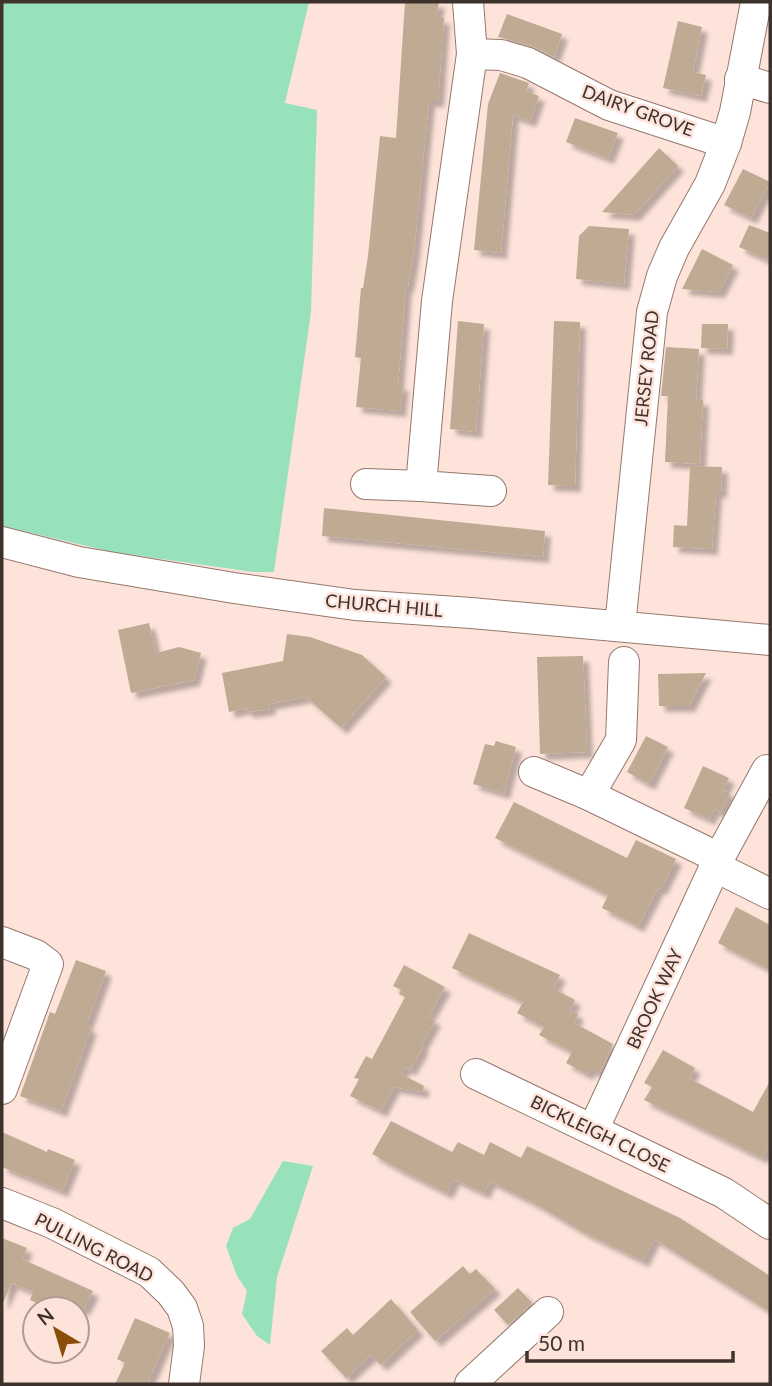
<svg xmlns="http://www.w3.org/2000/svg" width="772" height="1386" font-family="Lato,sans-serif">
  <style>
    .green { fill: #98e2bb }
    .building { fill: #bfab94; filter: url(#shadow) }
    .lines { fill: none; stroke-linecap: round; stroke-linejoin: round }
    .minor-casing { stroke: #95786d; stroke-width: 32 }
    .minor { stroke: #fff; stroke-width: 30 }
    .labels { text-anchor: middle; stroke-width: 5; stroke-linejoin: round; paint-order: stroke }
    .street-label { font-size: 18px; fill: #3e322d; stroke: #fde3d9 }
  </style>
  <defs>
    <filter id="shadow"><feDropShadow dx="6" dy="6" stdDeviation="2" flood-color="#0004"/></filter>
  </defs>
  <rect width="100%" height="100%" fill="#fde3d9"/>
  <g class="green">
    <polygon points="2,2 309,2 285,103 317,110 311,312 274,572 253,572 112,552 2,526"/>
    <polygon points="283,1161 313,1166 277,1277 270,1345 257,1336 242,1314 247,1291 237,1276 226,1246 233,1228 250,1219"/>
  </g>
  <g class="building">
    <polygon points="405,2 439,2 436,18 444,18 438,101 429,101 414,252 408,286 406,286 398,385 403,385 400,411 356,407 361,358 355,357 361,288 363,288 368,256 380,136 396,138"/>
    <polygon points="507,14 562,34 554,57 533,46 498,37"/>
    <polygon points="678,21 702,27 693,72 706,75 701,96 663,88"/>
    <polygon points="500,73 529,83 526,91 539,96 530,121 513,115 501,253 474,250 488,104"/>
    <polygon points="575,118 618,133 608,158 566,142"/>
    <polygon points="659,148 678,166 634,215 602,212"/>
    <polygon points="743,169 770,182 751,218 724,205"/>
    <polygon points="749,225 770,233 770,261 739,247"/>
    <polygon points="589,226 629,229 624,284 576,279 579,236"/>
    <polygon points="702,249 733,265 719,292 682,289"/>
    <polygon points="458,321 484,324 476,432 450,429"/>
    <polygon points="554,321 580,322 575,486 548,485"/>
    <polygon points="702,324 728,324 727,349 701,348"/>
    <polygon points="666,347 699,349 696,400 703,400 700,464 665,462 668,396 661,396"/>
    <polygon points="690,466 722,467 721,492 716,492 712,549 673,547 674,525 687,526"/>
    <polygon points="324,508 545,531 543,557 322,536"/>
    <polygon points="149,623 156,653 179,647 201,653 194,680 131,693 118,630"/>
    <polygon points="287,634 310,637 362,655 386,677 341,728 306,697 269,704 270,709 247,712 246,708 229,712 222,673 283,661"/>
    <polygon points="583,656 587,752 540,754 537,657"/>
    <polygon points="706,673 689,706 659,706 658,674"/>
    <polygon points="646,736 668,747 649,784 627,772"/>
    <polygon points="496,741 516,747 504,793 473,784 485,744 494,746"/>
    <polygon points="703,766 729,778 723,790 730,793 721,812 714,809 709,819 684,808"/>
    <polygon points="514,802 627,858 636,840 676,859 661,889 658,888 638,926 602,908 608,895 495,838"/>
    <polygon points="736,907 770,925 770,970 718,943"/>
    <polygon points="469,933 560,975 554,986 559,989 558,991 575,1000 570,1010 578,1014 574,1023 613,1044 599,1074 590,1069 587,1074 566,1063 572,1052 539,1035 544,1027 517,1013 523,1002 452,968"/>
    <polygon points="76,960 106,971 86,1026 91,1028 61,1111 20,1096 50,1012 55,1014"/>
    <polygon points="404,965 445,987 428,1017 435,1020 421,1046 423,1047 410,1070 405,1067 401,1074 424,1086 422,1092 394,1087 381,1111 350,1096 359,1079 354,1078 366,1056 372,1059 405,997 399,994 401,990 393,986"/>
    <polygon points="663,1050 695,1068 689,1078 753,1112 770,1081 770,1143 762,1158 644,1100 652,1087 644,1083"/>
    <polygon points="391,1121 452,1152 458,1142 484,1155 490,1142 521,1158 527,1146 680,1218 770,1276 770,1312 654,1239 643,1261 585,1233 534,1203 490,1181 484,1193 454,1179 447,1193 399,1169 372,1154"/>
    <polygon points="2,1132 47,1152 48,1149 75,1160 62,1191 2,1167"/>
    <polygon points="2,1238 27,1248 22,1259 93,1291 84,1309 50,1309 30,1300 33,1292 12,1283 2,1305"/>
    <polygon points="463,1266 470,1274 476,1269 495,1289 435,1341 410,1312"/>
    <polygon points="518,1288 532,1303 508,1325 494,1310"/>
    <polygon points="391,1299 418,1330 381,1365 371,1355 346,1378 321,1351 347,1328 353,1335"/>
    <polygon points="135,1318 170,1333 147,1384 115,1384 125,1363 117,1359"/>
  </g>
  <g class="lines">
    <g class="minor-casing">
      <g id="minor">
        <polyline points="468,2 472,54 437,301 421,486 491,491"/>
        <polyline points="472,54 501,55 528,63 609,105 726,143"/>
        <polyline points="740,79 770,88"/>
        <polyline points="366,484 421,486"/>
        <polyline points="2,542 79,562 234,588 355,605 471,613 770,640"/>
        <polyline points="620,626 652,312 662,276 674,248 710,184 726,143 735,112 756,2"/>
        <polyline points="534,772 589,795 719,858"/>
        <polyline points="589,795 621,740 624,662"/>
        <polyline points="716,867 770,894"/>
        <polyline points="2,942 36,955 48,964 2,1089"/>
        <polyline points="476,1074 724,1193 770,1224"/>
        <polyline points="593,1130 719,858 767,770"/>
        <polyline points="2,1203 52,1223 149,1272 171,1293 182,1308 188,1326 189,1346 184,1384"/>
        <polyline points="470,1384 548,1312"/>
      </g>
    </g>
    <use href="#minor" class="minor"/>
  </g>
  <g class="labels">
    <g class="street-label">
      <text transform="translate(638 111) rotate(20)" y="6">DAIRY GROVE</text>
      <text transform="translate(647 368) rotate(-84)" y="6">JERSEY ROAD</text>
      <text transform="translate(384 606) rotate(5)" y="6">CHURCH HILL</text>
      <text transform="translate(655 999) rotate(-65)" y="6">BROOK WAY</text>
      <text transform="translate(600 1134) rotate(26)" y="6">BICKLEIGH CLOSE</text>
      <text transform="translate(94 1248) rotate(27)" y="6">PULLING ROAD</text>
    </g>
  </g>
  <rect width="772" height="1386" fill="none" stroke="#3e322d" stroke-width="7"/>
  <g transform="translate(56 1330) rotate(322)"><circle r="33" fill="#fde3d9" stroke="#b19c94" stroke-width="2"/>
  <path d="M0-5L12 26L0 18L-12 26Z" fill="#894d09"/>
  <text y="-10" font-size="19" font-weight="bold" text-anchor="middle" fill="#3e322d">N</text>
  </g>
  <path d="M527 1351v10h206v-10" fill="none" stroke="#3e322d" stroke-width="3.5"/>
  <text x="538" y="1351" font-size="21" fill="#3e322d" stroke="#fde3d9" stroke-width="5" paint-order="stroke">50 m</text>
</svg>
